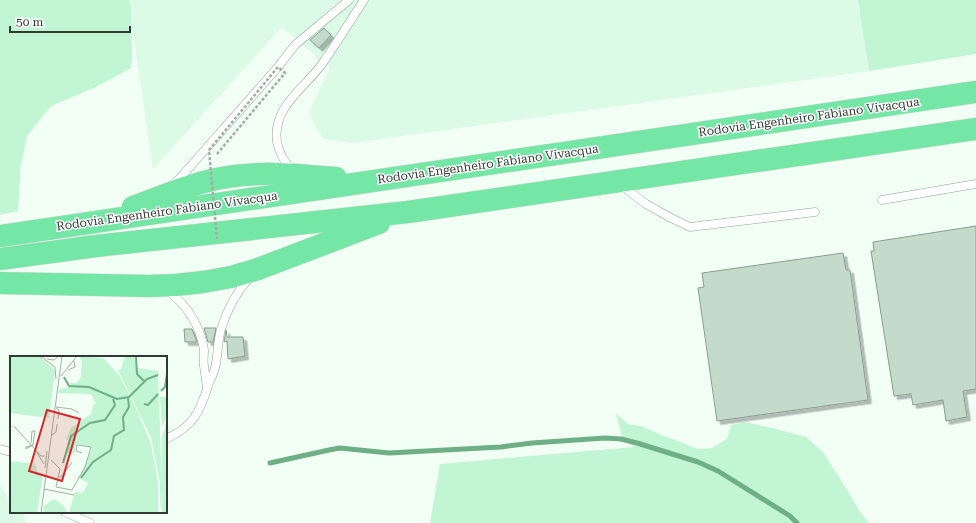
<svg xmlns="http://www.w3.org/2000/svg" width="976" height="523" font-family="'Roboto Serif',serif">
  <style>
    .built { fill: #dcfbe6 }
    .green { fill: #c2f5d3 }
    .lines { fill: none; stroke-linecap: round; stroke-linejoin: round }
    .stream { stroke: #6eaf86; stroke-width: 5 }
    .building { fill: #c4daca; stroke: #899e90; filter: url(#shadow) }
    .service-casing { stroke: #8ea495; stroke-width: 9 }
    .trunk-casing { stroke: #dadbda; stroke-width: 23 }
    .service { stroke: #fff; stroke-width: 8 }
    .trunk { stroke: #74e6a6; stroke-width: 22 }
    .path-bridge { stroke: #a1ada5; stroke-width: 2.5; stroke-dasharray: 3 2; stroke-linecap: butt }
    .labels { text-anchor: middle; stroke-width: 3; stroke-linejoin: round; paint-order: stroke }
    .street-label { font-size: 12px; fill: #303933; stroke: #fff }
    .inset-river { fill: none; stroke: #6eaf86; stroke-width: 2 }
    .inset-road { fill: none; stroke: #a4b0a7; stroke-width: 1 }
    .view { fill: #d62828; fill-opacity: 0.15; stroke: #d62828; stroke-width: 2 }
    .inset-edge { fill: none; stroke: #303933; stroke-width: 2 }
  </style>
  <defs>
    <filter id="shadow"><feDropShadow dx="3.5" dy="3.5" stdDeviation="0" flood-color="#0004"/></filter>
  </defs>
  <rect width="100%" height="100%" fill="#f1fff5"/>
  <g class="built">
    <polygon points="128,0 858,0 869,71 353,143 324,139 313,123 309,112 330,68 282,27 153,169"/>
    <polygon points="0,485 6,494 9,504 11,504 11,512 23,512 26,523 0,523"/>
  </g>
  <g class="green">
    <polygon points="0,0 129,0 131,7 132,58 131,68 94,88 51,106 27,136 20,170 20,179 18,211 0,215"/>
    <polygon points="858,0 976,0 976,54 869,71"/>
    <polygon points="616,413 628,424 641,426 662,435 698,449 712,448 727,439 731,425 745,422 772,428 806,437 823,452 849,493 860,512 869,523 430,523 440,464 634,447 622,437"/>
  </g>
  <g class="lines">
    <polyline class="stream" points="270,463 329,450 340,448 389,453 501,447 532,443 605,438 621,439 637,443 698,462 718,471 790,516 797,523"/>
  </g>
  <g class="building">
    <polygon points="324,28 331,35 319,48 310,40"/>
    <polygon points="976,226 976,389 963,391 967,417 946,421 943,400 913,405 911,394 894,396 871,251 874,251 873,242"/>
    <polygon points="843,253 846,270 850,270 868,400 717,421 698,288 704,287 702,273"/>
    <polygon points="204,328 216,328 213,342 208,342"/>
    <polygon points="184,329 192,329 197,342 185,342"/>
    <polygon points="226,330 227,337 243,337 245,356 228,359 227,341 224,342"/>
  </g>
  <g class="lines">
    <g class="service-casing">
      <g id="service">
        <path d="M 293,171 C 285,163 279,153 277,142 C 272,107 304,89 322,64 C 337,43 350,21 364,0"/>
        <polyline points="620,184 646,204 671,218 690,227 815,212"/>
        <polyline points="173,186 278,67 295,45 349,0"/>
        <polyline points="882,200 976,184"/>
        <path d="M 167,290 C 187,305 200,325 204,350 C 204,356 203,361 204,366 C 205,373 206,381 207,388"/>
        <path d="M 166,439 C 194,426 200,412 209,383 C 212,377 215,370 216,363 C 218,351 218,340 221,329 C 227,310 237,291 251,276"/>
        <polyline points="0,449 11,452"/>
        <polyline points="65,512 90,523"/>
      </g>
    </g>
    <g class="trunk-casing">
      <g id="trunk">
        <path d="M 133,207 C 158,198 183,187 208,181 C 250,170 293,174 336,178"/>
        <polyline points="0,236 976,92"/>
        <polyline points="0,259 96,246 408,212 976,129"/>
        <polyline points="0,283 149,286 176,285 203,282 231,277 258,269 379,223"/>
      </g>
    </g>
    <use href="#service" class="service"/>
    <use href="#trunk" class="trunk"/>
    <polyline class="path-bridge" points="217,154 285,73 278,67 209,150 217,239"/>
  </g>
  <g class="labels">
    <g class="street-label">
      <text transform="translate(809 117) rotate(-8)" y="4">Rodovia Engenheiro Fabiano Vivacqua</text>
      <text transform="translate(488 164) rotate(-8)" y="4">Rodovia Engenheiro Fabiano Vivacqua</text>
      <text transform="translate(167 211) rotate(-8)" y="4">Rodovia Engenheiro Fabiano Vivacqua</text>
    </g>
  </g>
  <g transform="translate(10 356)">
    <rect width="157" height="157" fill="#f1fff5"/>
    <path d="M 0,0 L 28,0 L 43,12 L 45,16 L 39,62 L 0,57 ZM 69,0 L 93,2 L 110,20 L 125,50 L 141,88 L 148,127 L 148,157 L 59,157 L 65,136 L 73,137 L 78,127 L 69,122 L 82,92 L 68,88 L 65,91 L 65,97 L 61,98 L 56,96 L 58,84 L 56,84 L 61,72 L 81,58 L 83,49 L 86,48 L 81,38 L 48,37 L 49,33 L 60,31 L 60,27 L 66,27 L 71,21 L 72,6 ZM 115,0 L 126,0 L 127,12 L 148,15 L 152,132 L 150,157 L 150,126 L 141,81 L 108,14 L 111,13 ZM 150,41 L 157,41 L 157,60 L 152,71 ZM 157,63 L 157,157 L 152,157 L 152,82 ZM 0,105 L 25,108 L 28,116 L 33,118 L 27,157 L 0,157 ZM 44,143 L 54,150 L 57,157 L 33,157 L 34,150 Z" fill="#c2f5d3"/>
    <path class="inset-river" d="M 126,0 L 127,18 L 134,25M 54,21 L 59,30 L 79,31 L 107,43 L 119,41 L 137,23 L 148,19M 151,35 L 155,31 L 157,18M 134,48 L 138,49 L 148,38M 53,107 L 61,80 L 80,67 L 95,64 L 105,49 L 103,43M 71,122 L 83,106 L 101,94 L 104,80 L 114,74 L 113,61 L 119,51 L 118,42"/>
    <path class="inset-road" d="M 30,0 L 45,11 L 46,23M 37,3 L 44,4 L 49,0M 58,14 L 65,11 L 64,5M 51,20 L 67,0M 46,51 L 62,53 L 69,57M 46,52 L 49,54 L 48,63M 4,70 L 31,100 L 35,100M 42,79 L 46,76 L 47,68M 21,87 L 22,75 L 25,75 L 23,89 L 16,93 L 16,91 L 23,89M 26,95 L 34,108M 41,104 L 50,113 L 46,131 L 62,134 L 75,111 L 81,91 L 67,89 L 66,95 L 72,97M 35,112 L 37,95M 49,121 L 52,120 L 62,106M 34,133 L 64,139M 31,157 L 52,0"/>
    <path class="view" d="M 37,54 L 70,63 L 52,125 L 19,115 Z"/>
    <rect width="157" height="157" class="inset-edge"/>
  </g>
  <path d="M10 26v6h120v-6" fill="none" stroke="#303933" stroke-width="2"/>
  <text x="16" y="26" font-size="12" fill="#303933" stroke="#ffffff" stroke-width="3" paint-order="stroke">50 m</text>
</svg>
